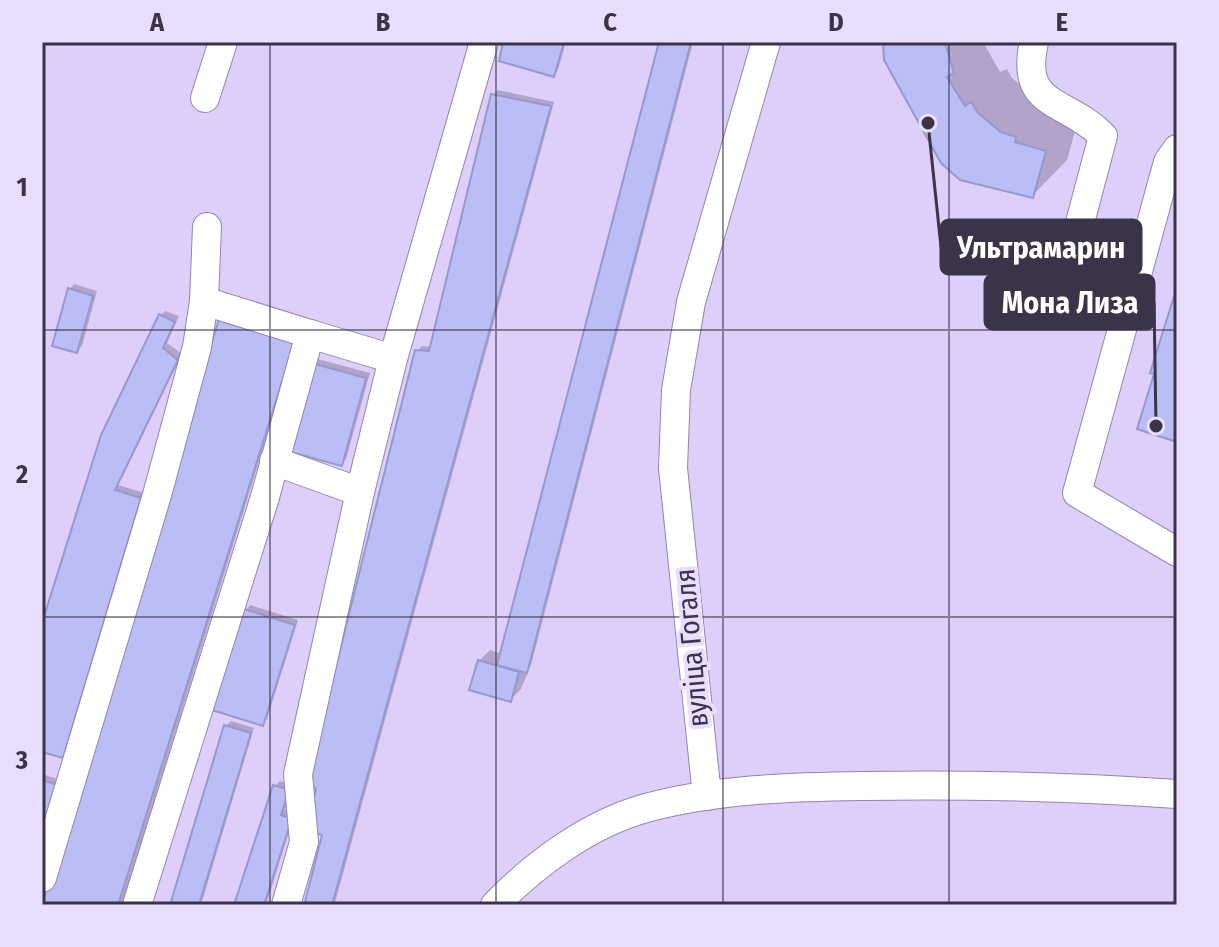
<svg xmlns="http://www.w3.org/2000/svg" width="1219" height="947" font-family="'Fira Sans Condensed',sans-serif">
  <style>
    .shadow { fill: #0003 }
    .building { fill: #babef5; stroke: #9599ce; stroke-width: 2 }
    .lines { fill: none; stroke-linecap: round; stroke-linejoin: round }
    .minor-casing { stroke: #9583b6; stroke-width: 30 }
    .minor { stroke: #fff; stroke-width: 28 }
    .grid { fill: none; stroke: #3b3348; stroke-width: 2; stroke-opacity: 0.55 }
    .labels { text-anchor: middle; stroke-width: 8; stroke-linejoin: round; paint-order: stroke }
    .street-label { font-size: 28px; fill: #3b3348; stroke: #e9deff }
    .leader { fill: none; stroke: #3b3348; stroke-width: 3 }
    .callout-dot { fill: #3b3348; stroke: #e9deff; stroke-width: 3 }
    .callout { fill: #3b3348; stroke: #3b3348; stroke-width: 3 }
    .callout-label { font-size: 30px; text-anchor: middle; font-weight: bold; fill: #fff }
    .neatline { fill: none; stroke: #3b3348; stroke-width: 3 }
    .grid-label { font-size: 26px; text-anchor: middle; font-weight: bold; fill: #3b3348 }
  </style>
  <rect width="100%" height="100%" fill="#decefa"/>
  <g class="shadow">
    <polygon points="505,42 566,42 558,70 554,75"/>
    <polygon points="661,42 693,42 531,665 521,689 510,700 479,661 490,650 502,654"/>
    <polygon points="885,42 983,42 1000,72 1007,69 1012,78 1036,98 1079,117 1067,160 1032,196"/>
    <polygon points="498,90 554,102 335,903 320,905 324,834 417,351 422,346 433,347 493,95"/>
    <polygon points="74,284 97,291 82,346 77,351 70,289"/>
    <polygon points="165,311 179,316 167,343 182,354 118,485 145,493 67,751 62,756 42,750 42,628 160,316"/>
    <polygon points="298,335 122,905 43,905"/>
    <polygon points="318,359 370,373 346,459 341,464 313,364"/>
    <polygon points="250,605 298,620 267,719 262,724 246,610"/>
    <polygon points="231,721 254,728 201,905 172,905 226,726"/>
    <polygon points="42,774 64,781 42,841"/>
    <polygon points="280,781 293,785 285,810 295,813 266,905 236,905 275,786"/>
  </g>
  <g class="building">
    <polygon points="503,42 564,42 554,77 499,61"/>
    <polygon points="659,42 691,42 527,673 497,665"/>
    <polygon points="883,42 945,42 954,73 947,77 965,106 971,102 978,113 1001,132 1016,137 1015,142 1046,151 1033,198 960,180 941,163 884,60"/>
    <polygon points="491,94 551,106 332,905 313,905 305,902 322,835 306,829 316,789 307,782 415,350 429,351"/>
    <polygon points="68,288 93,296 77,353 52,346"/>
    <polygon points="1176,290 1177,291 1177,442 1137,429 1154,374 1150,373"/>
    <polygon points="221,313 295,340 118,905 42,905 80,769"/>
    <polygon points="159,314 175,322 163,348 178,360 115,490 141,498 63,758 42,752 42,623 101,435"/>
    <polygon points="311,363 366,378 342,466 287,451"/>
    <polygon points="244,609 295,625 263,726 212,710"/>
    <polygon points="478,660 519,672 511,702 469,690"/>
    <polygon points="224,725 251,733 199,905 170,905"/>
    <polygon points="42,780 61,786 42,840"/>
    <polygon points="273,785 289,790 281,815 292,818 264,905 234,905"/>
  </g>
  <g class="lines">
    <g class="minor-casing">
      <g id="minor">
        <path d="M 1034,42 C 1019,109 1066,98 1103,136 L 1061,294"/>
        <polyline points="205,98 223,42"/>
        <polyline points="1177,149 1168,162 1077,493 1177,552"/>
        <polyline points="310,334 393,359"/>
        <polyline points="274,461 360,492"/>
        <polyline points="707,796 673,468 676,390 691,302 766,42"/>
        <polyline points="42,878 157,495 197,347 204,301 207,227"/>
        <polyline points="137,905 265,497 310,334 204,301"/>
        <polyline points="286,905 304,842 298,774 360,492 393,359 484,42"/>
        <path d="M 495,905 C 536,863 589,824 646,808 C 716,789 791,787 863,786 C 968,784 1072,787 1177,794"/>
      </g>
    </g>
    <use href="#minor" class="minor"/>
  </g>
  <path class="grid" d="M 270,42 L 270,905M 496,42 L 496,905M 723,42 L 723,905M 949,42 L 949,905M 42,330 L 1177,330M 42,617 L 1177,617"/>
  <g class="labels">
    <g class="street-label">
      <text transform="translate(691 648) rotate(-95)" y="10">вуліца Гогаля</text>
    </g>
  </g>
  <path class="leader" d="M928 123L941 247M1156 426L1154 302"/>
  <g class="callout-dot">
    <circle cx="928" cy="123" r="8"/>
    <circle cx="1156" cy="426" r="8"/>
  </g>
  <g class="callout">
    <rect x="941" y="220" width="200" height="54" rx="8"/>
    <rect x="985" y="275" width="169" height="54" rx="8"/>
  </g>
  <g class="callout-label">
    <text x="1041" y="258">Ультрамарин</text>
    <text x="1070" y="313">Мона Лиза</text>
  </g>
  <rect width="1219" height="947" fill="none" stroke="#e9deff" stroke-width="88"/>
  <rect x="44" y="44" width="1131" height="859" class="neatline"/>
  <g class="grid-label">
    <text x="157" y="31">A</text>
    <text x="383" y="31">B</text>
    <text x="610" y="31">C</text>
    <text x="836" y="31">D</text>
    <text x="1062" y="31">E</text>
    <text x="22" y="196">1</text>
    <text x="22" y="483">2</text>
    <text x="22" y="769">3</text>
  </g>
</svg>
